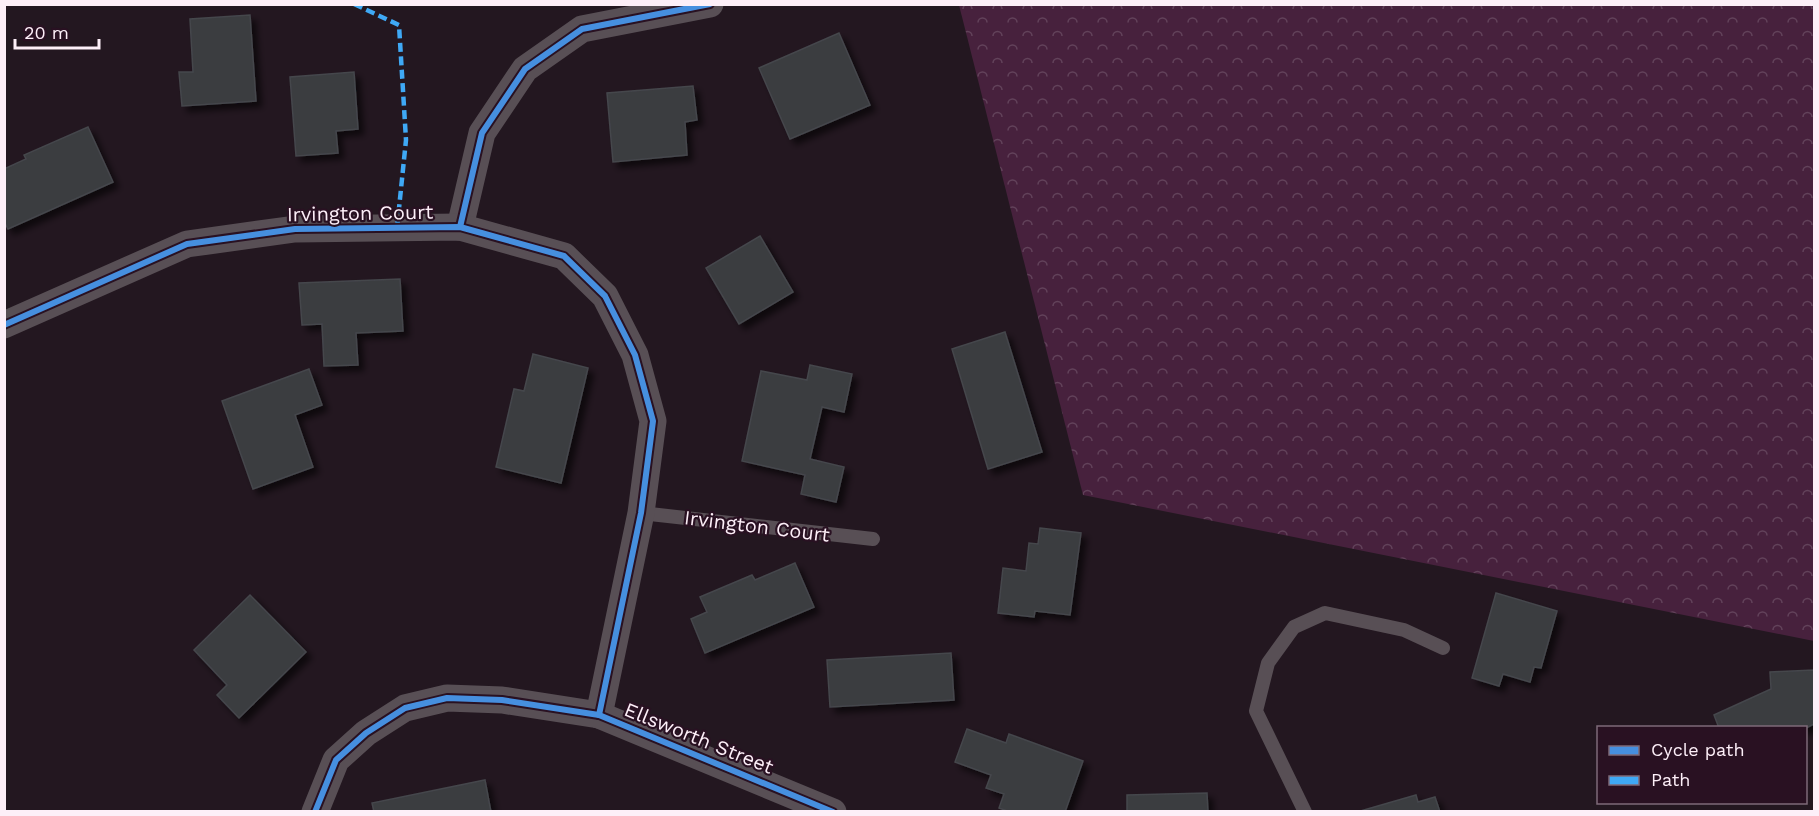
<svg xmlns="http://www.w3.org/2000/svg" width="1819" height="816" font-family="'Work Sans',sans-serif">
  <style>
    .forest { fill: url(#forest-crowns) }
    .building { fill: #3b3c40; stroke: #45474c; stroke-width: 1.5; filter: url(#shadow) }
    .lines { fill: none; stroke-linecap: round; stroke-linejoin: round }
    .lane { stroke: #584f55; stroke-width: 14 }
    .street { stroke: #584f55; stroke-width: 27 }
    .quiet { stroke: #3fa9f5; stroke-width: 4.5; stroke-dasharray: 9 4.5; stroke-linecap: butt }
    .cycleway-casing { stroke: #291122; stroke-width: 10 }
    .cycleway { stroke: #468fdf; stroke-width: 6 }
    .labels { text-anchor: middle; stroke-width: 4.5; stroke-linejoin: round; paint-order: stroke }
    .street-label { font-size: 20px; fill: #fdeff8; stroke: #291122 }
  </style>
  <defs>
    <pattern id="forest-crowns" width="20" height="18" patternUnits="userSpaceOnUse" patternTransform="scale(1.5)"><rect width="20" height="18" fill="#47213d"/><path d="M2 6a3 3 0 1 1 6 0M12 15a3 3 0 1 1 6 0" fill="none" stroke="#62425a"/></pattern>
    <filter id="shadow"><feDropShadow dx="5.5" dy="5.5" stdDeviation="3" flood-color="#0009"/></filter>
  </defs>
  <rect width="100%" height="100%" fill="#231720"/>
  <polygon class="forest" points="959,5 1814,5 1814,641 1083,495"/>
  <g class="building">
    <polygon points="250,15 256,101 182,106 179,72 193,72 190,19"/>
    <polygon points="839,33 870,105 790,139 759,68"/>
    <polygon points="354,72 358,129 336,131 338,153 296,156 290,77"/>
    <polygon points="693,86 697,120 685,122 687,155 613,162 607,93"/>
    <polygon points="88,127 113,182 8,229 4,221 4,169 26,159 24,155"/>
    <polygon points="760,236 793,292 739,324 706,268"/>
    <polygon points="400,279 403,331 356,333 358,365 324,366 322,324 302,325 299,283"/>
    <polygon points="1005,332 1042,452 988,469 952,349"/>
    <polygon points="533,354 588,368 561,483 496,467 514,389 524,391"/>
    <polygon points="810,365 852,374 844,412 822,407 810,459 844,467 836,502 801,494 805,475 742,461 761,371 807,380"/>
    <polygon points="309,369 322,405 295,415 313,467 253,489 222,401"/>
    <polygon points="1040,528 1081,533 1070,615 1035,611 1034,617 998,613 1003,568 1026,571 1029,543 1038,544"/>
    <polygon points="795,563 814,607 705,653 691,619 707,612 700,597 752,575 755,580"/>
    <polygon points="1496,593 1557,611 1541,668 1534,667 1530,682 1503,674 1499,686 1472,678"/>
    <polygon points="250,595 306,652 239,718 217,695 227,685 194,650"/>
    <polygon points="951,653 954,700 830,707 827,660"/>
    <polygon points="1814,670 1814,724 1806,728 1719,728 1714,715 1771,689 1770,672"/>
    <polygon points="967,729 1006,743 1009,734 1083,761 1065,812 1010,812 999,808 1004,794 986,788 991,775 955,762"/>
    <polygon points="485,780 491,812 374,812 372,803"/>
    <polygon points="1207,793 1208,812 1127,812 1127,795"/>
    <polygon points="1416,795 1418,802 1435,797 1440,812 1357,812"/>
  </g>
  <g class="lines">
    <g class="lane">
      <polyline points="641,513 873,539"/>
      <polyline points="1305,812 1256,711 1268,663 1294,627 1325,613 1404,630 1443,648"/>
    </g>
    <g class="street">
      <polyline points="460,227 482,133 525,69 582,29 710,4"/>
      <polyline points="4,325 187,244 295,229 460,227 564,256 605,296 635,355 653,421 641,513 599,715"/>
      <polyline points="315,812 336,760 366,733 405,708 447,698 502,700 599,715 833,812"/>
    </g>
    <polyline class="quiet" points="354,4 399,25 406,140 397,228"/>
    <g class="cycleway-casing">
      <g id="cycleway">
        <polyline points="460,227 482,133 525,69 582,29 710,4"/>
        <polyline points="4,325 187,244 295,229 460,227 564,256 605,296 635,355 653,421 641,513 599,715"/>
        <polyline points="315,812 336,760 366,733 405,708 447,698 502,700 599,715 833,812"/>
      </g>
    </g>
    <use href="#cycleway" class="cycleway"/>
  </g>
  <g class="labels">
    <g class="street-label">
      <text transform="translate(360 213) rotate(-1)" y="7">Irvington Court</text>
      <text transform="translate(757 526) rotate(7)" y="7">Irvington Court</text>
      <text transform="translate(699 738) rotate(22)" y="7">Ellsworth Street</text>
    </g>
  </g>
  <rect width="1819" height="816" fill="none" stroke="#fdeff8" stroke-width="12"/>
  <rect x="1597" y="726" width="210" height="78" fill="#291122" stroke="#7e6a78" stroke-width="1.5"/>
  <rect x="1609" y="746" width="30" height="9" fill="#468fdf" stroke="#7e6a78" stroke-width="1.5"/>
  <text x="1651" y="756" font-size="18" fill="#fdeff8">Cycle path</text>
  <rect x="1609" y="776" width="30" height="9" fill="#3fa9f5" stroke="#7e6a78" stroke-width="1.5"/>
  <text x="1651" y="786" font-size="18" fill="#fdeff8">Path</text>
  <path d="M15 39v9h84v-9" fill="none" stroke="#fdeff8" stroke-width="3"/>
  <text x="24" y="39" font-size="18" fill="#fdeff8" stroke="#291122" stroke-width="4.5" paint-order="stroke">20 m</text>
</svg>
